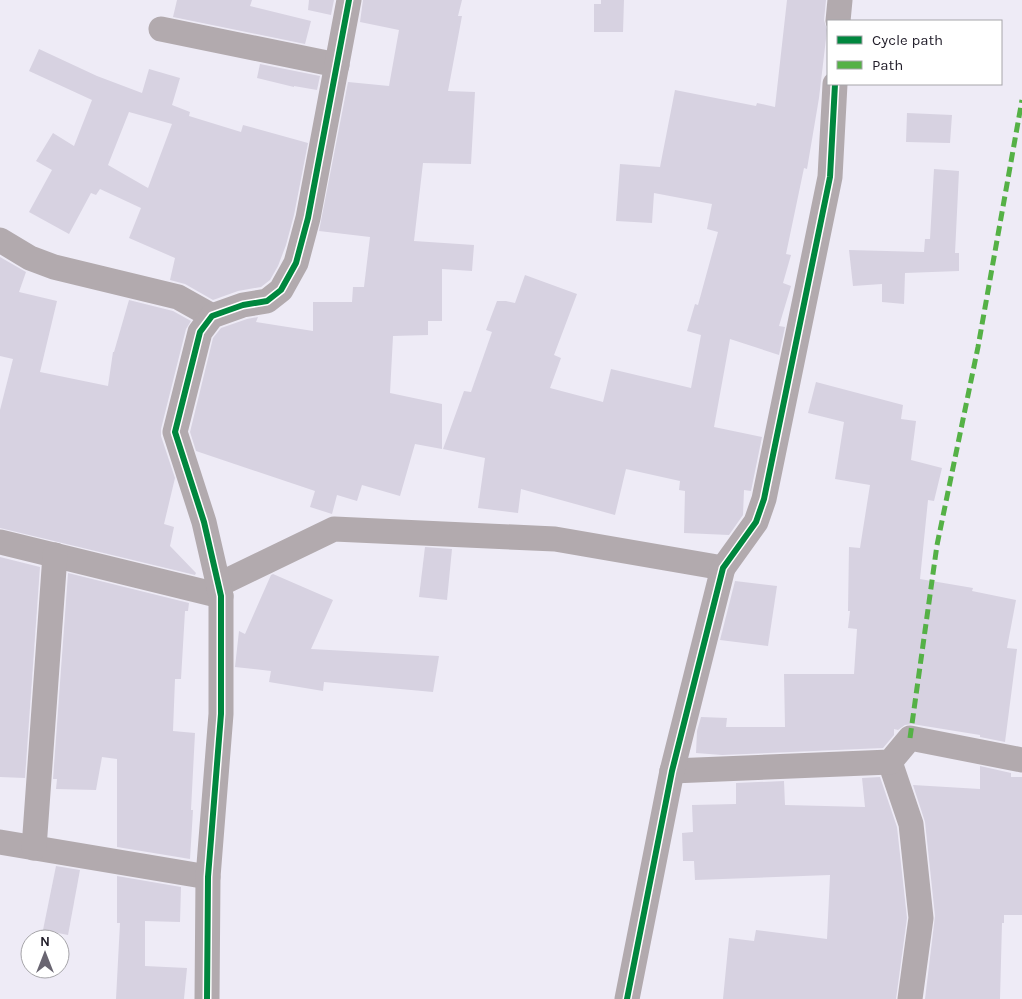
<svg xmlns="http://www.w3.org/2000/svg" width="1022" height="999" font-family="Karla,sans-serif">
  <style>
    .building { fill: #d7d2e1; fill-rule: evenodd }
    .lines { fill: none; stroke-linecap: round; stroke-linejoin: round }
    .minor { stroke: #b2aaae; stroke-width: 25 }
    .quiet { stroke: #55b146; stroke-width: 5; stroke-dasharray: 10 5; stroke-linecap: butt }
    .cycleway-casing { stroke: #fff; stroke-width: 9 }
    .cycleway { stroke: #00873e; stroke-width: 6 }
  </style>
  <rect width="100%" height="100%" fill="#eeebf6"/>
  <g class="building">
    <polygon points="177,0 252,0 250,6 311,21 305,44 173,17"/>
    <polygon points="309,0 334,0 331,15 308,10"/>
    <polygon points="363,0 462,0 458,16 462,16 448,91 475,92 471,164 423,163 414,241 474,245 472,271 442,269 442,321 428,321 428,335 393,336 390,393 442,404 442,449 415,444 400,496 362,485 357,501 337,495 332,514 310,507 315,491 196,451 190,432 213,338 221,328 247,319 258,317 256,322 313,331 313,302 352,302 353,287 364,287 370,237 319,231 348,82 389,86 399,30 360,22"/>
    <polygon points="601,0 624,0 623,32 594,32 594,4 601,4"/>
    <polygon points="787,0 826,0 824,20 827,30 819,98 807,169 804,168 786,254 791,255 783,283 791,286 779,326 785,327 779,355 730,339 714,427 762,437 751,491 744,490 743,515 729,535 684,533 685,491 679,490 680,481 626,469 615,515 521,489 518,513 478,508 485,458 443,449 464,391 471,392 492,332 486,330 497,301 506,301 515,303 525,275 577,294 554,355 561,358 550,388 603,402 611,369 691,388 701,335 687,331 695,304 698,305 718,232 707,229 712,204 654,193 652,223 616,221 620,164 660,167 675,90 756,106 757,103 775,107"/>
    <path d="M 39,49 L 97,76 L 142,93 L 149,69 L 180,78 L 172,105 L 190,112 L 189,116 L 241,132 L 243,125 L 308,143 L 294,215 L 286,245 L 278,266 L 270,280 L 261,287 L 238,291 L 213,300 L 185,284 L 170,280 L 175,258 L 129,238 L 141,208 L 100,189 L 96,195 L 91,193 L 69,234 L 29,212 L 52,170 L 36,161 L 53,133 L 74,146 L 92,100 L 29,71 ZM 129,112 L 172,124 L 148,188 L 108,165 Z"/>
    <polygon points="260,64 320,76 317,90 294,86 294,87 257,78"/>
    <polygon points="907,113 952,115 950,143 906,142"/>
    <polygon points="934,169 959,171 955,253 959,253 959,271 905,273 904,304 882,302 882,284 853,286 849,250 924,252 925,239 930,239"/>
    <polygon points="0,257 26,272 19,292 57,301 40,372 108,386 113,352 114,352 129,300 173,311 191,321 186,329 161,429 161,436 175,478 164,524 174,527 170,546 196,573 195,575 0,528 0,410 13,359 0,356"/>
    <polygon points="816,382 903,405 901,419 916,421 911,460 942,468 934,501 928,500 920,579 973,588 972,591 1016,600 1007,648 1017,649 1005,742 980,737 980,735 912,724 905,725 898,730 894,729 894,735 883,748 722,755 696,753 697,731 701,717 727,718 726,727 785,727 784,674 854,674 857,629 848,628 850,611 848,611 849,547 860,548 870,485 835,479 844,422 808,413"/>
    <polygon points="425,547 452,549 447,600 419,597"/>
    <polygon points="0,557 40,567 25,778 0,777"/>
    <polygon points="68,573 189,603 188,611 185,611 181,679 175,679 173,731 195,733 191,810 193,810 190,859 117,847 117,759 102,757 96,790 56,789 57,779 53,779"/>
    <polygon points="273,574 333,600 311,649 439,656 433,692 324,682 323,691 269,682 271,671 235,667 239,631 245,634 271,575"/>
    <polygon points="735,581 777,586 768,646 720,640"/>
    <polygon points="980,766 1011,773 1011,777 1022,777 1022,915 1004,915 1004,923 1002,923 1000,999 925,999 935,916 925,822 913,785 980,789"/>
    <polygon points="880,777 897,827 907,918 896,999 723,999 729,938 754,941 756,930 827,939 830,875 695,880 694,861 683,861 682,833 693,832 692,805 736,804 736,783 784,781 785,805 865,807 862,778"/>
    <polygon points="56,866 80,870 68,935 43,930"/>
    <polygon points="117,876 181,887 180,922 145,921 145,966 187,968 184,999 116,999 120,923 117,923"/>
  </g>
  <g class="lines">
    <g class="minor">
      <polyline points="838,21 840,0"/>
      <polyline points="161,29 337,65"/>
      <polyline points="0,240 30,258 54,267 178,297 212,316"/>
      <polyline points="0,542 221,596"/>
      <polyline points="218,585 334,529 555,539 723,568"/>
      <polyline points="890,762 911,824 921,918 910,999"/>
      <polyline points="672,771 890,762 910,738 1022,760"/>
      <polyline points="0,842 208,877"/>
      <polyline points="34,848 55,555"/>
      <polyline points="207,999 208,877 221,714 221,596 204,522 175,432 200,332 212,316 243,305 267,301 281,290 296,263 308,218 349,0"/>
      <polyline points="627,999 672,771 723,568 756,522 764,499 830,177 835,84"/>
    </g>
    <polyline class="quiet" points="910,738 937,545 978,347 1022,100"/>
    <g class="cycleway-casing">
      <g id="cycleway">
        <polyline points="207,999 208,877 221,714 221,596 204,522 175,432 200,332 212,316 243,305 267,301 281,290 296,263 308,218 349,0"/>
        <polyline points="627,999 672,771 723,568 756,522 764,499 830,177 835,84"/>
      </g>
    </g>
    <use href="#cycleway" class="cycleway"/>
  </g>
  <rect x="827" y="20" width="175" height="65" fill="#ffffff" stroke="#a6a5a9"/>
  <rect x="837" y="36" width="25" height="8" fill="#00873e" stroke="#a6a5a9"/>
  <text x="872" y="45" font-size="15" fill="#211d29">Cycle path</text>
  <rect x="837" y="61" width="25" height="8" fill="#55b146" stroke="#a6a5a9"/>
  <text x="872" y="70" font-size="15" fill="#211d29">Path</text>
  <g transform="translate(45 954)"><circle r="24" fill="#ffffff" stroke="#a6a5a9"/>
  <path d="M0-4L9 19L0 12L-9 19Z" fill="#696571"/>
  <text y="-8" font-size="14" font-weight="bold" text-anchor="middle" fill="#211d29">N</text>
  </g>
</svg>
